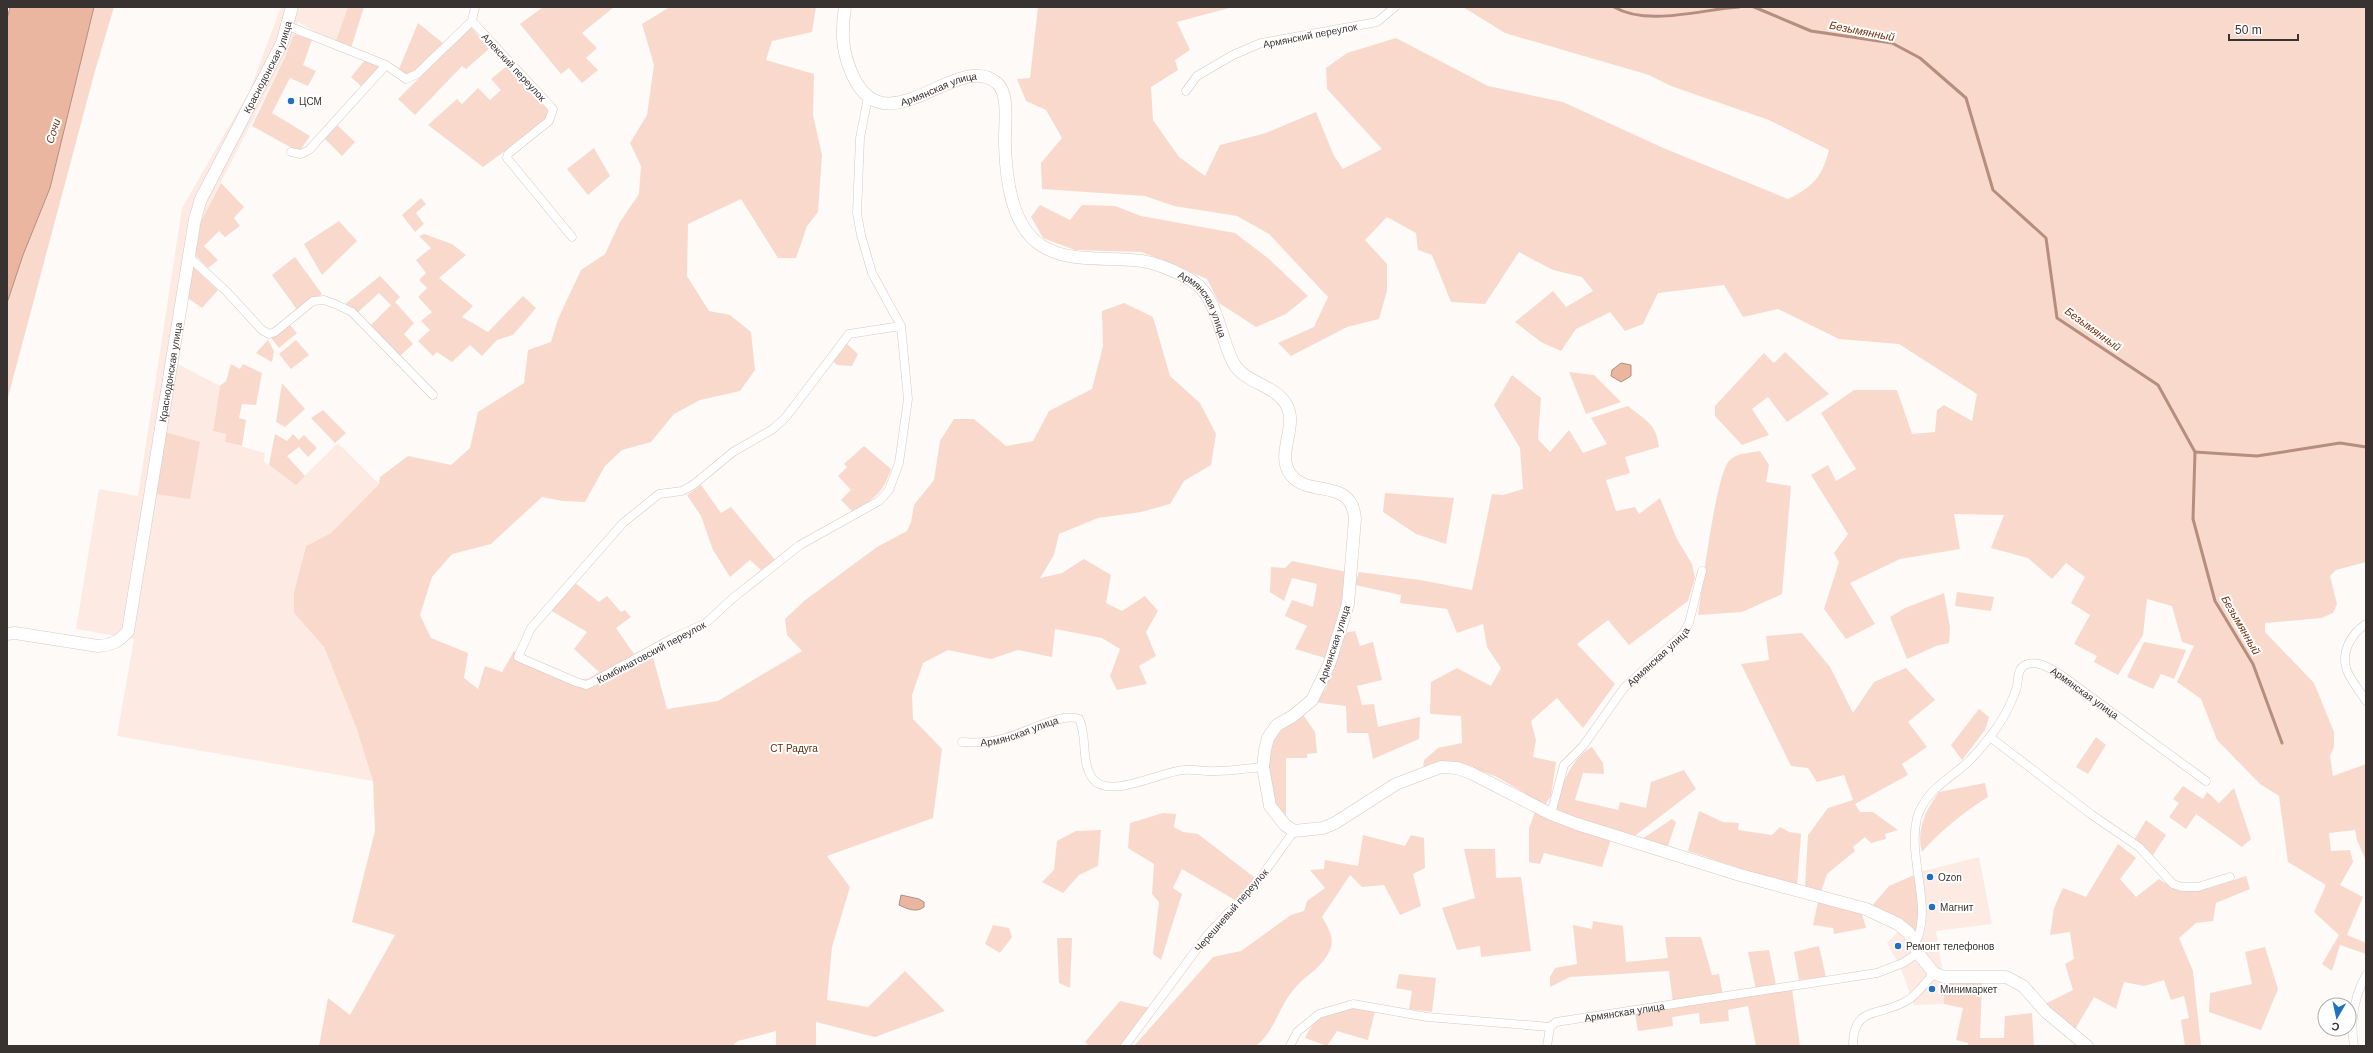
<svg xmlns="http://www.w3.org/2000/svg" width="2373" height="1053" font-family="Arial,sans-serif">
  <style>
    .built { fill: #fdebe3 }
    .green { fill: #f9d9cb }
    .water { fill: #eab69f; stroke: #b58e7e }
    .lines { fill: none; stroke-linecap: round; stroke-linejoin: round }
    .stream { stroke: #b58e7e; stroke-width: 3 }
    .street-casing { stroke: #d7c9c2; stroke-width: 9 }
    .secondary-casing { stroke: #d7c9c2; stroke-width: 13 }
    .street { stroke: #fff; stroke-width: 8 }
    .secondary { stroke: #fff; stroke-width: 12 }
    .poi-dot { fill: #1f71c0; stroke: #fff; stroke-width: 1.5 }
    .labels { text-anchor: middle; stroke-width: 4; stroke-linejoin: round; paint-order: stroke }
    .street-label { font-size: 10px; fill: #383230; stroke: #fff }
    .poi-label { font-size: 10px; fill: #383230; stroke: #fff; text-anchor: start }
    .park-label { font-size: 10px; fill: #692c09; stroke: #fff }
    .water-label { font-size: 11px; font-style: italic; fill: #733414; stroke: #fff }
  </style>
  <rect width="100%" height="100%" fill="#fdfaf8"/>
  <g class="built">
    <polygon points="281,7 348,7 335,43 298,22 285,57 199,225 178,364 220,386 213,431 226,434 225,442 265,453 264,462 296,484 338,443 379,484 331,533 306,546 294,592 294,613 324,647 356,727 373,781 117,736 134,639 76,629 99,489 138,496 182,208 249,92"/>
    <polygon points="1979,857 1992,924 1936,931 1944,981 1944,1004 1914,1005 1900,966 1887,943 1900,930 1920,944 1926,926 1919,872"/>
  </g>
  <g class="green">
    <polygon points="94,7 114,7 95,71 7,401 7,303 23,255 50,188"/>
    <polygon points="348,7 364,7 351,48 335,43"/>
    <polygon points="543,7 614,7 582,33 597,48 586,58 598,70 582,83 569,68 561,74 520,24"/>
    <polygon points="670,7 816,7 812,32 772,41 766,60 814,74 813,115 822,155 818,212 807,226 796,258 778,258 741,199 688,224 687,276 709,311 730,315 751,332 755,370 740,391 700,400 674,414 651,442 622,450 605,466 585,502 563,501 542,497 491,544 452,554 432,577 420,615 431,638 468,653 464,678 478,689 485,666 502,672 514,651 578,679 588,679 599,672 574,649 587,632 550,610 574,582 599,602 607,596 621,612 625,610 631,617 616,628 634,654 650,646 667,709 718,701 802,651 787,635 785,619 804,601 877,547 907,531 911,522 914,505 934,480 940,441 954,419 974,419 1006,446 1033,441 1049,411 1092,389 1103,346 1102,311 1124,303 1153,317 1170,376 1200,403 1216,434 1211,465 1184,481 1170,504 1141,512 1098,518 1059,534 1054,555 1040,578 1062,573 1084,559 1111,575 1106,603 1122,611 1145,596 1158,611 1146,632 1156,656 1139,666 1147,684 1117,690 1110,676 1120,649 1102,638 1055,629 1052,657 1018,650 991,659 948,650 923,663 912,695 913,719 942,749 933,818 827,856 850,887 832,947 827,1000 868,1007 905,971 945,1011 875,1037 816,1022 816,1046 776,1046 776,1031 738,1041 732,1046 319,1046 328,998 350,1015 395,935 352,922 375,831 373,781 356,727 324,647 294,613 294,592 306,546 331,533 379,484 380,477 408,456 451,465 470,448 478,412 524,383 528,350 551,342 558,319 581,270 605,254 620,222 639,194 641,166 630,143 647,115 654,65 642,24"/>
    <path d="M 1038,7 L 1233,7 L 1177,22 L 1190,50 L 1175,60 L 1178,70 L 1151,87 L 1153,120 L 1179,157 L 1205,176 L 1220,145 L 1266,133 L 1316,112 L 1334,156 L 1343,169 L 1382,149 L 1327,89 L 1326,68 L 1347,53 L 1396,38 L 1488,86 L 1563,102 L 1661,147 L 1788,199 C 1813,187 1822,177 1829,150 L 1769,120 L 1671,86 L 1649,75 L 1505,33 L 1463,7 L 2366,7 L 2366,562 L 2336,570 L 2330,576 L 2337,604 L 2333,613 L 2321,618 L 2265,623 L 2265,632 L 2314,683 L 2334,732 L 2334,747 L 2330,756 L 2333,776 L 2366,764 L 2366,861 L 2357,840 L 2355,830 L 2329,833 L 2331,851 L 2350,850 L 2353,862 L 2340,885 L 2363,897 L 2347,935 L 2366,943 L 2366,954 L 2340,945 L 2332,971 L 2322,964 L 2339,935 L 2314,912 L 2326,885 L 2288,862 L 2279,796 L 2260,784 L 2217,740 L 2201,699 L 2177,682 L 2194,646 L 2182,642 L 2172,606 L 2147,599 L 2143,635 L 2118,675 L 2094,662 L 2097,656 L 2074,644 L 2090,615 L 2071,603 L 2085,577 L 2066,563 L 2052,579 L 2028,558 L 1991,548 L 2004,515 L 1954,514 L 1960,549 L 1900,559 L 1850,583 L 1875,624 L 1846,639 L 1824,609 L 1839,562 L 1834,553 L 1848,534 L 1811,475 L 1828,465 L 1836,481 L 1856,469 L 1821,413 L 1854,390 L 1897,390 L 1912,434 L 1935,432 L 1937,410 L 1944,405 L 1972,421 L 1977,394 L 1899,344 L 1839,339 L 1778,309 L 1743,317 L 1724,285 L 1658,293 L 1643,324 L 1625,331 L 1610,312 L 1576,329 L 1561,351 L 1541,342 L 1515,322 L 1553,291 L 1566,307 L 1593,291 L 1582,277 L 1553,270 L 1519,252 L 1485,304 L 1451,302 L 1432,255 L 1418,250 L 1416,233 L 1387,217 L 1365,240 L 1387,264 L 1387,291 L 1379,319 L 1347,327 L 1291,356 L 1278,343 L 1314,327 L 1328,297 L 1269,234 L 1237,216 L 1174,206 L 1145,196 L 1042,189 L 1041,163 L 1062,138 L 1046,110 L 1026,101 L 1017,79 L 1030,78 Z"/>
    <polygon points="418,23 444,44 412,74 407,75 399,69"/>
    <polygon points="471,27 489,49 466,69 462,66 415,115 398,99"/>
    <polygon points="294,34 312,40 303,65 316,71 308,86 290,78 272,113 310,136 299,152 252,126 285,57"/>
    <polygon points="365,60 380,67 362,87 351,77"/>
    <polygon points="508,65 548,110 547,120 483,167 428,125 457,99 462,104 478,88 490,100 501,90 491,79"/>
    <polygon points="336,124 355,142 342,156 323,137"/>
    <polygon points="594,148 610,176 588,195 567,169"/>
    <polygon points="221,183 244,207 234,218 240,226 225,237 219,231 204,246 218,260 208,268 194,254 199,225"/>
    <polygon points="421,198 426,204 416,213 424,224 415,232 402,215"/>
    <polygon points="1040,205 1070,220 1082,205 1115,206 1141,216 1235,233 1269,259 1308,296 1286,314 1256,327 1219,303 1207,279 1142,252 1075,250 1043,238 1031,217"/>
    <polygon points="339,221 357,241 322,275 304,244"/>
    <polygon points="424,234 452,244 466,255 439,278 473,306 462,317 488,332 523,296 536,308 513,335 497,340 482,356 470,345 452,362 437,352 433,356 418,341 430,330 421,321 432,312 418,297 427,288 419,280 426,273 416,260 431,248 419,236"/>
    <polygon points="295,257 322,294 298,311 272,275"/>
    <polygon points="192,266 218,290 202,308 188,298"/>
    <polygon points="380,276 400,297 395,302 414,323 404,334 413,344 400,356 370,326 391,305 379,293 357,313 344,305"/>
    <polygon points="288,323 297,333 279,348 271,338"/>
    <polygon points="268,340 274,351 272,362 256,353"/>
    <polygon points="296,340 309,355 291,369 279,354"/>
    <polygon points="846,343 858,354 852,366 837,365 833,361"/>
    <polygon points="1785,352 1829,394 1787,422 1768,397 1752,409 1769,435 1742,445 1715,416 1715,406 1764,353 1774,363"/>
    <polygon points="231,364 240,369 243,364 262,373 256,405 242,404 239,418 246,420 242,446 225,442 226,434 213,431 220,386 226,381"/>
    <polygon points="1569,372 1594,375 1621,402 1586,414"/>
    <path d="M 1512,375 L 1541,398 L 1538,439 L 1550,452 L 1569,430 L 1583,453 L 1607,444 L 1591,418 L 1628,406 C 1646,421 1656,423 1659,447 L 1625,457 L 1630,473 L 1606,480 L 1616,511 L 1635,507 L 1639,514 L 1660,498 L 1677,539 L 1692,564 L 1695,578 L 1688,601 L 1629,645 L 1608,620 L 1577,644 L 1615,684 L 1583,728 L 1557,698 L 1531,721 L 1536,740 L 1533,757 L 1556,762 L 1551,796 L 1545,805 L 1497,777 L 1457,762 L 1423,769 L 1424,760 L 1438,748 L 1462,743 L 1461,716 L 1430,714 L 1431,682 L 1457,668 L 1491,686 L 1501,668 L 1487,647 L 1483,624 L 1457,633 L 1447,609 L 1400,603 L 1401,595 L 1355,585 L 1359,572 L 1420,580 L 1472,590 L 1492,494 L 1503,495 L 1523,489 L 1520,448 L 1494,405 Z"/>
    <polygon points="282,383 305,409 285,427 276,422"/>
    <polygon points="323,410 346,433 335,443 311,418"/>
    <polygon points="165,432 200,442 190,499 156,494"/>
    <polygon points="275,434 287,441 293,434 299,440 304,435 317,448 308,457 299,447 287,456 305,476 296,485 269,465"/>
    <path d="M 864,446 L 891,469 C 883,494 874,498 853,512 L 841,500 L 851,490 L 838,476 L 847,467 L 844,464 Z"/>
    <path d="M 1760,451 L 1769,465 L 1766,482 L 1791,486 L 1782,594 L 1742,612 L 1698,615 C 1702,590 1716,474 1729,461 C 1736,453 1750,453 1760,451 Z"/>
    <polygon points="701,485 721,513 731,507 775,560 761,570 750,560 730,577 713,550 701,516 687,495"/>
    <polygon points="1385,493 1454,498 1446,544 1416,534 1383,512"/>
    <polygon points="1292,561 1347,572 1342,602 1325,658 1295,649 1307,626 1285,616 1292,600 1313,607 1317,584 1292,578 1284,601 1270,592 1271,567 1285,568"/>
    <polygon points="1957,592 1994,597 1991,611 1955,606"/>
    <polygon points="1944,593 1950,627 1949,643 1936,646 1907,659 1890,617 1905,608"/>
    <polygon points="1355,631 1360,646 1373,642 1382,680 1357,686 1362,705 1374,704 1378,727 1420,717 1419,739 1373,759 1368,733 1347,733 1346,706 1313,702 1325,690 1343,633"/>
    <polygon points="1802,633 1830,667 1853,713 1874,682 1906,668 1935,700 1908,722 1927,747 1902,764 1908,775 1855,804 1860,812 1873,812 1898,830 1885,834 1886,839 1871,843 1865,837 1853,847 1855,851 1827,874 1821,892 1805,888 1808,835 1828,808 1853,800 1844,775 1817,782 1808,768 1791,766 1741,664 1769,660 1766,636"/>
    <polygon points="2144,642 2186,650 2174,679 2161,674 2153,689 2127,677"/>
    <polygon points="1979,709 1989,717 1985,730 1962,760 1951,745"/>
    <polygon points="1302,713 1315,732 1317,753 1307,754 1307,758 1286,758 1286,822 1275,806 1268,761 1271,738 1285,724"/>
    <polygon points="2096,737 2106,745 2088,774 2076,767"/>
    <path d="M 1592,747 L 1603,763 L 1604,774 L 1583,773 L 1575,800 L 1618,810 L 1620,802 L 1646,808 L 1651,782 L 1684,770 L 1696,789 L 1632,838 L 1553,812 C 1562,788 1568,760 1592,747 Z"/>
    <path d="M 1985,783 L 1988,797 C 1964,812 1941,830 1922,852 C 1916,829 1926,810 1939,792 Z"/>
    <polygon points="2183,786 2203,799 2207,792 2219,803 2234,788 2251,839 2242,847 2196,814 2186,829 2169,817 2179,803 2173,799"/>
    <polygon points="1699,811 1723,822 1739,823 1738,830 1772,835 1780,827 1789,832 1801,834 1797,887 1688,851"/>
    <polygon points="1535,812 1611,839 1602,867 1544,853 1540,864 1529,862 1529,828"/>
    <polygon points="1163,813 1176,814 1174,827 1183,832 1198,834 1255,878 1235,900 1182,869 1173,888 1182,894 1161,960 1153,954 1159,902 1152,894 1154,864 1128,848 1130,823"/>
    <polygon points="1672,819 1676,822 1667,849 1642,839"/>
    <polygon points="2146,820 2166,835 2153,855 2134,840"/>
    <polygon points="1101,830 1098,866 1079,875 1063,893 1042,882 1054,870 1057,841 1076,831"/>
    <path d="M 1363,835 L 1405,846 L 1411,835 L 1424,838 L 1425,868 L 1413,874 L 1421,906 L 1400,915 L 1384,885 L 1362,887 L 1350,875 L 1322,917 C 1328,927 1335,938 1330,950 C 1322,968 1306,975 1295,988 C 1278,1007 1277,1028 1256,1046 L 1134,1046 L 1213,957 L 1241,951 L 1291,915 L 1304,911 L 1307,901 L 1325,888 L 1310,870 L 1324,869 L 1325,860 L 1358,866 Z"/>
    <path d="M 2118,844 L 2136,858 L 2120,879 L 2136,897 L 2159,879 C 2190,901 2214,886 2246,876 L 2250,889 L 2216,903 L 2213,921 L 2196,923 L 2179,938 L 2193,971 L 2201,1046 L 2185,1046 L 2181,1020 L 2189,1018 L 2184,996 L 2171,1000 L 2164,980 L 2144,986 L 2124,982 L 2116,1009 L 2094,997 L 2074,1031 L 2045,1004 L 2073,990 L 2065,964 L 2074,959 L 2070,932 L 2050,935 L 2054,908 L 2063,888 L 2086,897 Z"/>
    <polygon points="1464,849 1495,849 1496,878 1521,877 1531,951 1481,957 1480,946 1457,950 1442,908 1475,898"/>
    <polygon points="1914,875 1920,920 1915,940 1871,907 1889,886"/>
    <polygon points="1818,902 1862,914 1866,928 1834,934 1833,928 1813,925"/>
    <polygon points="1593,921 1623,926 1626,962 1668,958 1665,937 1701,937 1712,975 1719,974 1723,995 1673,1003 1669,971 1570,977 1550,987 1550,977 1555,968 1577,964 1573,925 1592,929"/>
    <polygon points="993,925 1009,928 1012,937 1000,953 985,944"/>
    <polygon points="1057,938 1072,938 1070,988 1059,983"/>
    <polygon points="1819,946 1826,977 1799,980 1794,952"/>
    <polygon points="2265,947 2278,989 2261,1030 2209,1012 2210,993 2252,984 2245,952"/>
    <polygon points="1769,950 1776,985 1756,989 1748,952"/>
    <polygon points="1399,974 1436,978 1432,1012 1409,1009 1412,991 1396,988"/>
    <polygon points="1944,981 1982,983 1980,1038 2004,1038 2005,1016 2032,1013 2034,1046 1968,1046 1968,1043 1956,1040 1963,1008 1944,1004"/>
    <polygon points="1792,989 1800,1046 1756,1046 1748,1006 1728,1010 1729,1021 1700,1024 1699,1013 1672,1017 1673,1026 1638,1031 1635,1014"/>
    <polygon points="1120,1001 1150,1008 1120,1046 1089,1046 1085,1042"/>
    <path d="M 1351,1007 L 1375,1011 L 1368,1040 L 1337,1031 L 1327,1046 L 1305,1038 C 1317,1014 1326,1011 1351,1007 Z"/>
  </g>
  <g class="water">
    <polygon points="10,7 94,7 50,188 23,255 7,303 7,19"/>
    <polygon points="1621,363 1631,365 1631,376 1621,382 1611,376 1612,370"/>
    <path d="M 901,895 L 919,899 L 924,902 L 924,907 C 917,913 907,909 899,905 Z"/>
  </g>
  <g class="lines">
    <g class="stream">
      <path d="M 1614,7 C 1648,27 1703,9 1739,7"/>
      <polyline points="1754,7 1811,31 1892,43 1920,58 1966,98 1993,190 2046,238 2057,318 2158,385 2195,452 2193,519 2215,601 2253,664 2282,743"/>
      <polyline points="2195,452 2257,456 2340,443 2366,447"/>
    </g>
    <g class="street-casing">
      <g id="street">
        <polyline points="472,21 553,109 549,121 508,154 507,158 572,237"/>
        <polyline points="288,26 386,65"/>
        <polyline points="1186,91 1197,76 1233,55 1261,43 1377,22 1395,7"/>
        <polyline points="868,97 860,138 857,213 861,235 872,273 901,326 908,399 899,463 889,490 879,501 800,545 733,598 706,623 673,638 591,683 586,685 576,682 518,657 531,628 623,523 659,494 682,491 693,485 733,452 773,429 786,417 849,334 901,326"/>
        <polyline points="291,152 301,154 309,150 386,65 406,79 417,74 472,21 475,7"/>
        <polyline points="189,257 226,291 262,330 269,334 275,332 313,301 324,300 335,304 352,312 433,395"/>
        <path d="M 2366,624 C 2357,630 2353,635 2348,645 C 2338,668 2354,682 2366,701"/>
        <polyline points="1990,737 2092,815 2139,847 2173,884 2182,887 2198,887 2230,877"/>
        <path id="s1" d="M 962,742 C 976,743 991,742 1005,738 C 1025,733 1062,712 1079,719 C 1088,737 1080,762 1093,779 C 1109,800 1162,771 1184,770 C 1195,769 1206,772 1217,771 C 1233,771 1248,768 1263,767"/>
        <path id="s2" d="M 1551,814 L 1564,765 L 1583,746 L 1624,688 L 1683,634 L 1689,623 L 1702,571"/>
        <path id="s3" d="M 1915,944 C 1934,908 1907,859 1917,818 C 1925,790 1950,779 1969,761 C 1976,754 1983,746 1989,738 C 2000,725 2010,706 2016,690 C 2019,682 2016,670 2025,665 C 2037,659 2051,669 2061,675 L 2206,781"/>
        <polyline points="1125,1046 1208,934 1256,884 1294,831"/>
        <path id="s4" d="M 1290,1046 L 1297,1032 L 1319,1014 L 1353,1004 L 1427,1017 L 1550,1027 L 1556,1022 L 1877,973 L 1903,963 L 1918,953"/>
        <polyline points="1547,1046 1550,1027"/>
        <path d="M 1853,1046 C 1853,1004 1880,1018 1908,1000 C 1918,994 1926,982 1934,973"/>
        <path d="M 2354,1046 C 2350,1021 2354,997 2366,975"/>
      </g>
    </g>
    <g class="secondary-casing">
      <g id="secondary">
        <path id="s5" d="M 845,7 C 841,32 842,53 853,76 C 887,150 960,47 998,84 C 1010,96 1004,130 1005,145 C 1006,178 1011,227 1042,246 C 1071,264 1110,256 1142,261 C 1156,263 1172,270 1184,276 C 1219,292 1217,331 1233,362 C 1244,384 1276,384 1287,406 C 1298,427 1275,455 1291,475 C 1309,498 1352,477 1355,519 L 1348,604 L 1329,665 L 1312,700 L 1293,716 L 1277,725 L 1268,738 L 1265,750 L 1263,767 L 1270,806 L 1285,825 L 1294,831 L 1323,828 L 1335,823 L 1396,784 L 1441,767 L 1457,768 L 1471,773 L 1551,814 L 1577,824 L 1740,875 L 1866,909 L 1898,924 L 1909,933 L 1918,953 L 1934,973 L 1944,977 L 2006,977 L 2023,986 L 2046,1012 L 2087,1046"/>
        <path id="s6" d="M 7,634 L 15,633 L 98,646 C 111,645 119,642 128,631 L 195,219 L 201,199 L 282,43 L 292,7"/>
      </g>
    </g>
    <use href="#street" class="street"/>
    <use href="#secondary" class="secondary"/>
  </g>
  <g class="poi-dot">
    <circle cx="291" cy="101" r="4"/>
    <circle cx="1930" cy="877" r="4"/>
    <circle cx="1932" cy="907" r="4"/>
    <circle cx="1898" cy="946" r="4"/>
    <circle cx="1932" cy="989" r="4"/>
  </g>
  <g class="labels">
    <g class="street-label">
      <text transform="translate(1310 35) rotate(-11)" y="4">Армянский переулок</text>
      <text dy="4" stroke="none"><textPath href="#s6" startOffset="713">Краснодонская улица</textPath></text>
      <text transform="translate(514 67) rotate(47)" y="4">Алекский переулок</text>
      <text dy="4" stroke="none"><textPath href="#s5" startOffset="171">Армянская улица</textPath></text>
      <text dy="4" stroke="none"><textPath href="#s5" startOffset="591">Армянская улица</textPath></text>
      <text dy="4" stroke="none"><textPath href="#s6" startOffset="389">Краснодонская улица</textPath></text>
      <text transform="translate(1334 644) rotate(-72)" y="4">Армянская улица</text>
      <text transform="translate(651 652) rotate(-28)" y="4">Комбинатовский переулок</text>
      <text dy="4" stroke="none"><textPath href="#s2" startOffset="195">Армянская улица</textPath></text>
      <text dy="4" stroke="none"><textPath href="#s3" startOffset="388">Армянская улица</textPath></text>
      <text dy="4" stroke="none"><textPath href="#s1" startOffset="59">Армянская улица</textPath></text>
      <text transform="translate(1231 910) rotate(-49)" y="4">Черешневый переулок</text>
      <text dy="4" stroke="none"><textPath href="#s4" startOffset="355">Армянская улица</textPath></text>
    </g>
    <g class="poi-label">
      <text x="299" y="105">ЦСМ</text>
      <text x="1938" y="881">Ozon</text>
      <text x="1940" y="911">Магнит</text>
      <text x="1906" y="950">Ремонт телефонов</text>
      <text x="1940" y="993">Минимаркет</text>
    </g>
    <g class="park-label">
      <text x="794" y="752">СТ Радуга</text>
    </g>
    <g class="water-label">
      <text transform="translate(1862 31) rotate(11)" y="4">Безымянный</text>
      <text transform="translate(53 131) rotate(-73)" y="4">Сочи</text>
      <text transform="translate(2093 329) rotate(36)" y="4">Безымянный</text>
      <text transform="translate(2241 625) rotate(60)" y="4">Безымянный</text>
    </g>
  </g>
  <rect width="2373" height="1053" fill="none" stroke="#383230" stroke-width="16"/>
  <g transform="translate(2337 1017) rotate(189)"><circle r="19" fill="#ffffff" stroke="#afadac"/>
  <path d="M0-3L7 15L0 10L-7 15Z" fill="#1f71c0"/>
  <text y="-6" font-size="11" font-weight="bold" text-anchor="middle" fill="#383230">С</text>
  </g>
  <path d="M2229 34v6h69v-6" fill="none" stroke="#383230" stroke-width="2"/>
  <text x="2235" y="34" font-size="12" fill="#383230" stroke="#ffffff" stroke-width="3" paint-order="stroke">50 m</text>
</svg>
